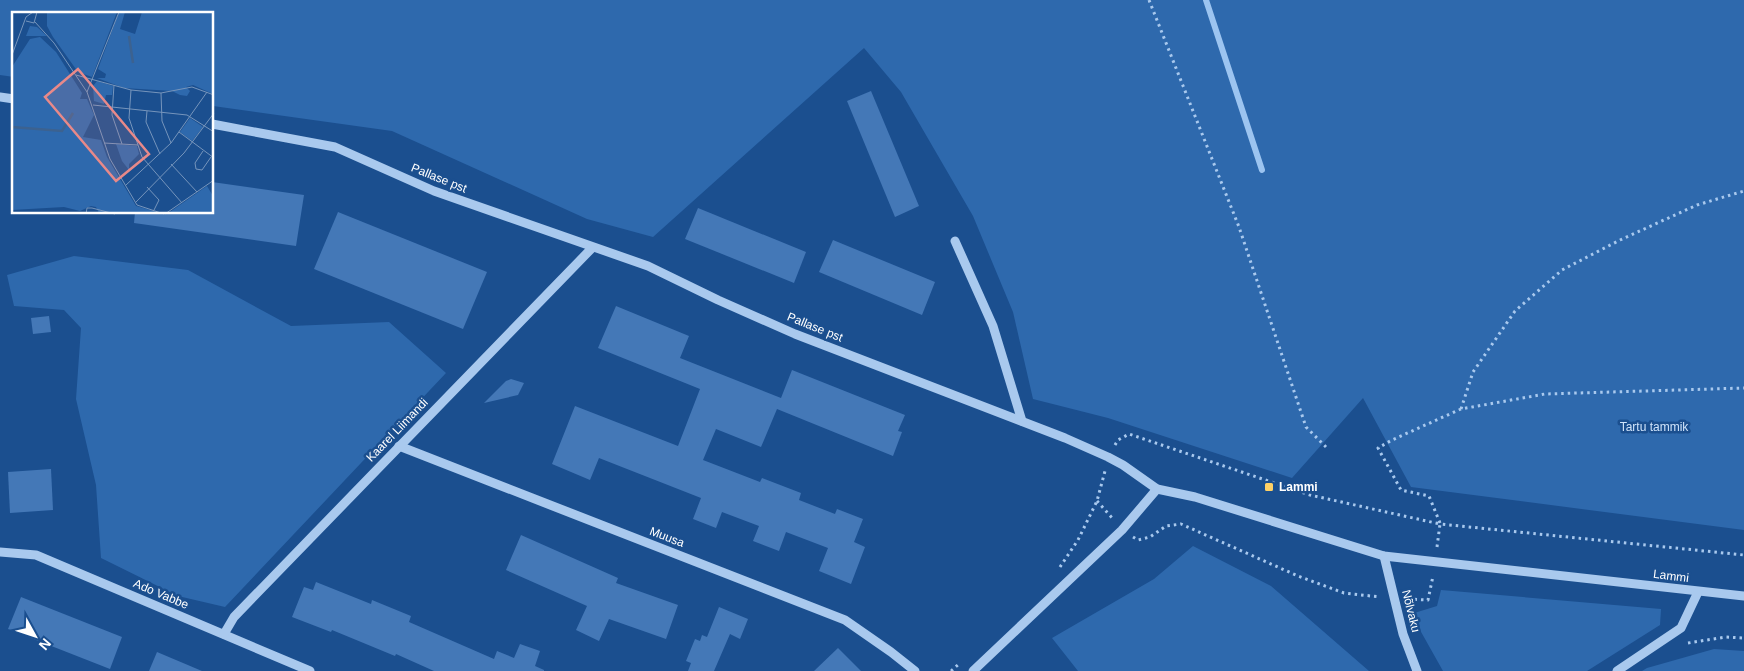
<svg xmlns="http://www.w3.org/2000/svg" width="1744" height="671" font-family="Arial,sans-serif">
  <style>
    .green { fill: #2e69ad }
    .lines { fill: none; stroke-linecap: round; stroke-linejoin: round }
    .stream { stroke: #9cc4f0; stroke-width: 6 }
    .building { fill: #4478b7 }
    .path { stroke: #a9c9ee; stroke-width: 3; stroke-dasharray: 2.5 4; stroke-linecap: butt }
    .minor { stroke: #a9c9ee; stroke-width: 9 }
    .poi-dot { fill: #ffd166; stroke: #1b4f8f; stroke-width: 2 }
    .labels { text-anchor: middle; stroke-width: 5; stroke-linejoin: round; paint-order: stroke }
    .street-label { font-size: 12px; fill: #fff; stroke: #1b4f8f }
    .park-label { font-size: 12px; fill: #cfe3fa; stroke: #1b4f8f }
    .poi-label { font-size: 12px; font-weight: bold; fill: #fff; stroke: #1b4f8f; text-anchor: start }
    .inset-river { fill: none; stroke: #3c6290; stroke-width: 2.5 }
    .inset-road { fill: none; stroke: #7695bc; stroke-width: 1 }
    .view { fill: #e88989; fill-opacity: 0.15; stroke: #e88989; stroke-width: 2.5 }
    .inset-edge { fill: none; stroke: #fff; stroke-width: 2.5 }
  </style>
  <rect width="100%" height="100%" fill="#1b4f8f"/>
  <g class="green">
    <polygon points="0,0 1744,0 1744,530 1411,487 1363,398 1292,478 1108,418 1033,399 1013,312 973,216 901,92 864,48 653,237 587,219 392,131 213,106 212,14 14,14 14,77 0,75"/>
    <polygon points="74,256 188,270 291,326 389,322 446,373 225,607 178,596 101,558 96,485 76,399 81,328 64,310 14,306 7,275"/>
    <polygon points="1193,546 1271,586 1369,671 1078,671 1052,638 1154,579"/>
    <polygon points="1441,590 1661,609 1660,625 1587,671 1443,671 1411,614 1437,606"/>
    <polygon points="1714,649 1744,651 1744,671 1642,671 1647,668"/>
  </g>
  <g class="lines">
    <polyline class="stream" points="1206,0 1262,170"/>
  </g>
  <g class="building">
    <polygon points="871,91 919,206 895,217 847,101"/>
    <polygon points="212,182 304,195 296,246 134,223 135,212 212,212"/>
    <polygon points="698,208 806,252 794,283 685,239"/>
    <polygon points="338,212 487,272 463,329 314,269"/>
    <polygon points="833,240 935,282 922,315 819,272"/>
    <polygon points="616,306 689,336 680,358 781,398 792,370 905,415 898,431 902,432 893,456 777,409 761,447 716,429 703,460 760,482 762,478 801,493 799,500 835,514 837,509 863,519 854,542 865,547 851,584 819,571 828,548 786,532 779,551 753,541 759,526 722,512 716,528 693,519 701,498 599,458 590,480 552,464 575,406 678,446 700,389 598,348"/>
    <polygon points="49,316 51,332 33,334 31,318"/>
    <polygon points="511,379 524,383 518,395 484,403 506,381"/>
    <polygon points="51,469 53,510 10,513 8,472"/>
    <polygon points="521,535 618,578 616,583 678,605 666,639 609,619 599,641 576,630 587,606 506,570"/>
    <polygon points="316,582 371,604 372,600 411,616 409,622 494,659 497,651 514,658 520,644 540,651 535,666 544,670 544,671 434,671 396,654 395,656 332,630 331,632 292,617 304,587 313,590"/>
    <polygon points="21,597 122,637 110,669 8,629"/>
    <polygon points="719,607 748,619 740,639 730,634 714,671 688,671 691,663 686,661 695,639 700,641 702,635 707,637"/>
    <polygon points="838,648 861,671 814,671"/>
    <polygon points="157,652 202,671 149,671"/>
  </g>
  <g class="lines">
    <g class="path">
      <polyline points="1149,0 1239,227 1306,427 1326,447"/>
      <polyline points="1461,409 1473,372 1515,311 1562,270 1620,240 1697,205 1744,191"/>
      <polyline points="1115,445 1118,440 1129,434 1310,495 1440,524"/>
      <polyline points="1097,501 1114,520"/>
      <polyline points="1440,523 1429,496 1401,490 1378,448 1392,440 1461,409 1545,394 1744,388"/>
      <polyline points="1133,537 1138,540 1150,537 1166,526 1181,524 1298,576 1344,593 1380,597"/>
      <polyline points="1437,547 1440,524 1744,555"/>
      <polyline points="1060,567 1078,540 1097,501 1105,471"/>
      <polyline points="1408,599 1428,600 1433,576"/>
      <polyline points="1688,643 1726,637 1744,638"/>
      <polyline points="951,671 960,663"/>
    </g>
    <g class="minor">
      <polyline points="0,97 14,99"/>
      <polyline points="212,124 335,147 434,191 648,266 718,300 795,334 1065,438 1108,457 1123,465 1157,489 1195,497 1384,556 1744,596"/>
      <polyline points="955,241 993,326 1022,421"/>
      <polyline points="399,446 845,620 891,652 915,671"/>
      <polyline points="0,552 36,555 310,671"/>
      <polyline points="1384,556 1403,634 1417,671"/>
      <polyline points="224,634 234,617 592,248"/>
      <polyline points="973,671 1122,530 1157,489"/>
      <polyline points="1617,671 1681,628 1698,592"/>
    </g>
  </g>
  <rect class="poi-dot" x="1264" y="482" width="10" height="10" rx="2.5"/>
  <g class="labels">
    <g class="street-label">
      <text transform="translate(439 178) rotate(22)" y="4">Pallase pst</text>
      <text transform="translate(815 327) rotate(22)" y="4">Pallase pst</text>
      <text transform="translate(397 430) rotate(-46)" y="4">Kaarel Liimandi</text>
      <text transform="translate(667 537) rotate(21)" y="4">Muusa</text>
      <text transform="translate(1671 576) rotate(7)" y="4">Lammi</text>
      <text transform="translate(161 594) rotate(23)" y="4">Ado Vabbe</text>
      <text transform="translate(1411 611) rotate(76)" y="4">Nõlvaku</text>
    </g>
    <g class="park-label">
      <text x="1654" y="431">Tartu tammik</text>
    </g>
    <g class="poi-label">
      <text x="1279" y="491">Lammi</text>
    </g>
  </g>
  <g transform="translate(12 12)">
    <rect width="201" height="201" fill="#1b4f8f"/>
    <path d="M 35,0 L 105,0 L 80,65 L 66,60 L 41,25 L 35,14 ZM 107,0 L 113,0 L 108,17 L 123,22 L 130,0 L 201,0 L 201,82 L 181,73 L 174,75 L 178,79 L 175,84 L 168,83 L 160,79 L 112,76 L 85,66 L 93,66 L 94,62 L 86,57 ZM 18,14 L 25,15 L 35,24 L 14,24 ZM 28,25 L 44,40 L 70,81 L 68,87 L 75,87 L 82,103 L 71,125 L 89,128 L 95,145 L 124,194 L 149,201 L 87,201 L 84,195 L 79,194 L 68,199 L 52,195 L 0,198 L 0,55 L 18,27 ZM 85,69 L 101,74 L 100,83 L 94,83 L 92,92 L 82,89 L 81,74 ZM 178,106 L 191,115 L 180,129 L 168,120 ZM 104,132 L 125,134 L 127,142 L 117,152 L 117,158 L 110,149 ZM 195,174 L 201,184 L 201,201 L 155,202 Z" fill="#2e69ad"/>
    <path class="inset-river" d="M 117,24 L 121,51M 0,115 L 50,119 L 61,101"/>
    <path class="inset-road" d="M 14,9 L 22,11 L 25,0M 23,10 L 42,31 L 75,80 L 98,147 L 125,193 L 152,202M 0,43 L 14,5 L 21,0M 64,63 L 119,78 L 149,81 L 180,75 L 202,83M 102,73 L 100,103 L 110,132M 119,78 L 117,106 L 130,145 L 170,191M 75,80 L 107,0M 149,81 L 150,109 L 159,131M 81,93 L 175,103 L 202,120M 135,99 L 134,110 L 148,142M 167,120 L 202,146M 92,131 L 126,133M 191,139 L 183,151 L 184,157 L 190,158 L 199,145M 159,152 L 185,180M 114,173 L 159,131 L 195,80M 135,175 L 147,188 L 142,198M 124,190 L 172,141 L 202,101M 74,202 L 75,196 L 80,196 L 103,202M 153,202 L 202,168"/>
    <path class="view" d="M 66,57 L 137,142 L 104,169 L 33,85 Z"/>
    <rect width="201" height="201" class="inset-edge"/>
  </g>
  <g transform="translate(35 636) rotate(130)" stroke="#1b4f8f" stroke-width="4" paint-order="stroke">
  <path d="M0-4L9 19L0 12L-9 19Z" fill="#ffffff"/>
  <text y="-8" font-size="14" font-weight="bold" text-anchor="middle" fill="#ffffff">N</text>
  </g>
</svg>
